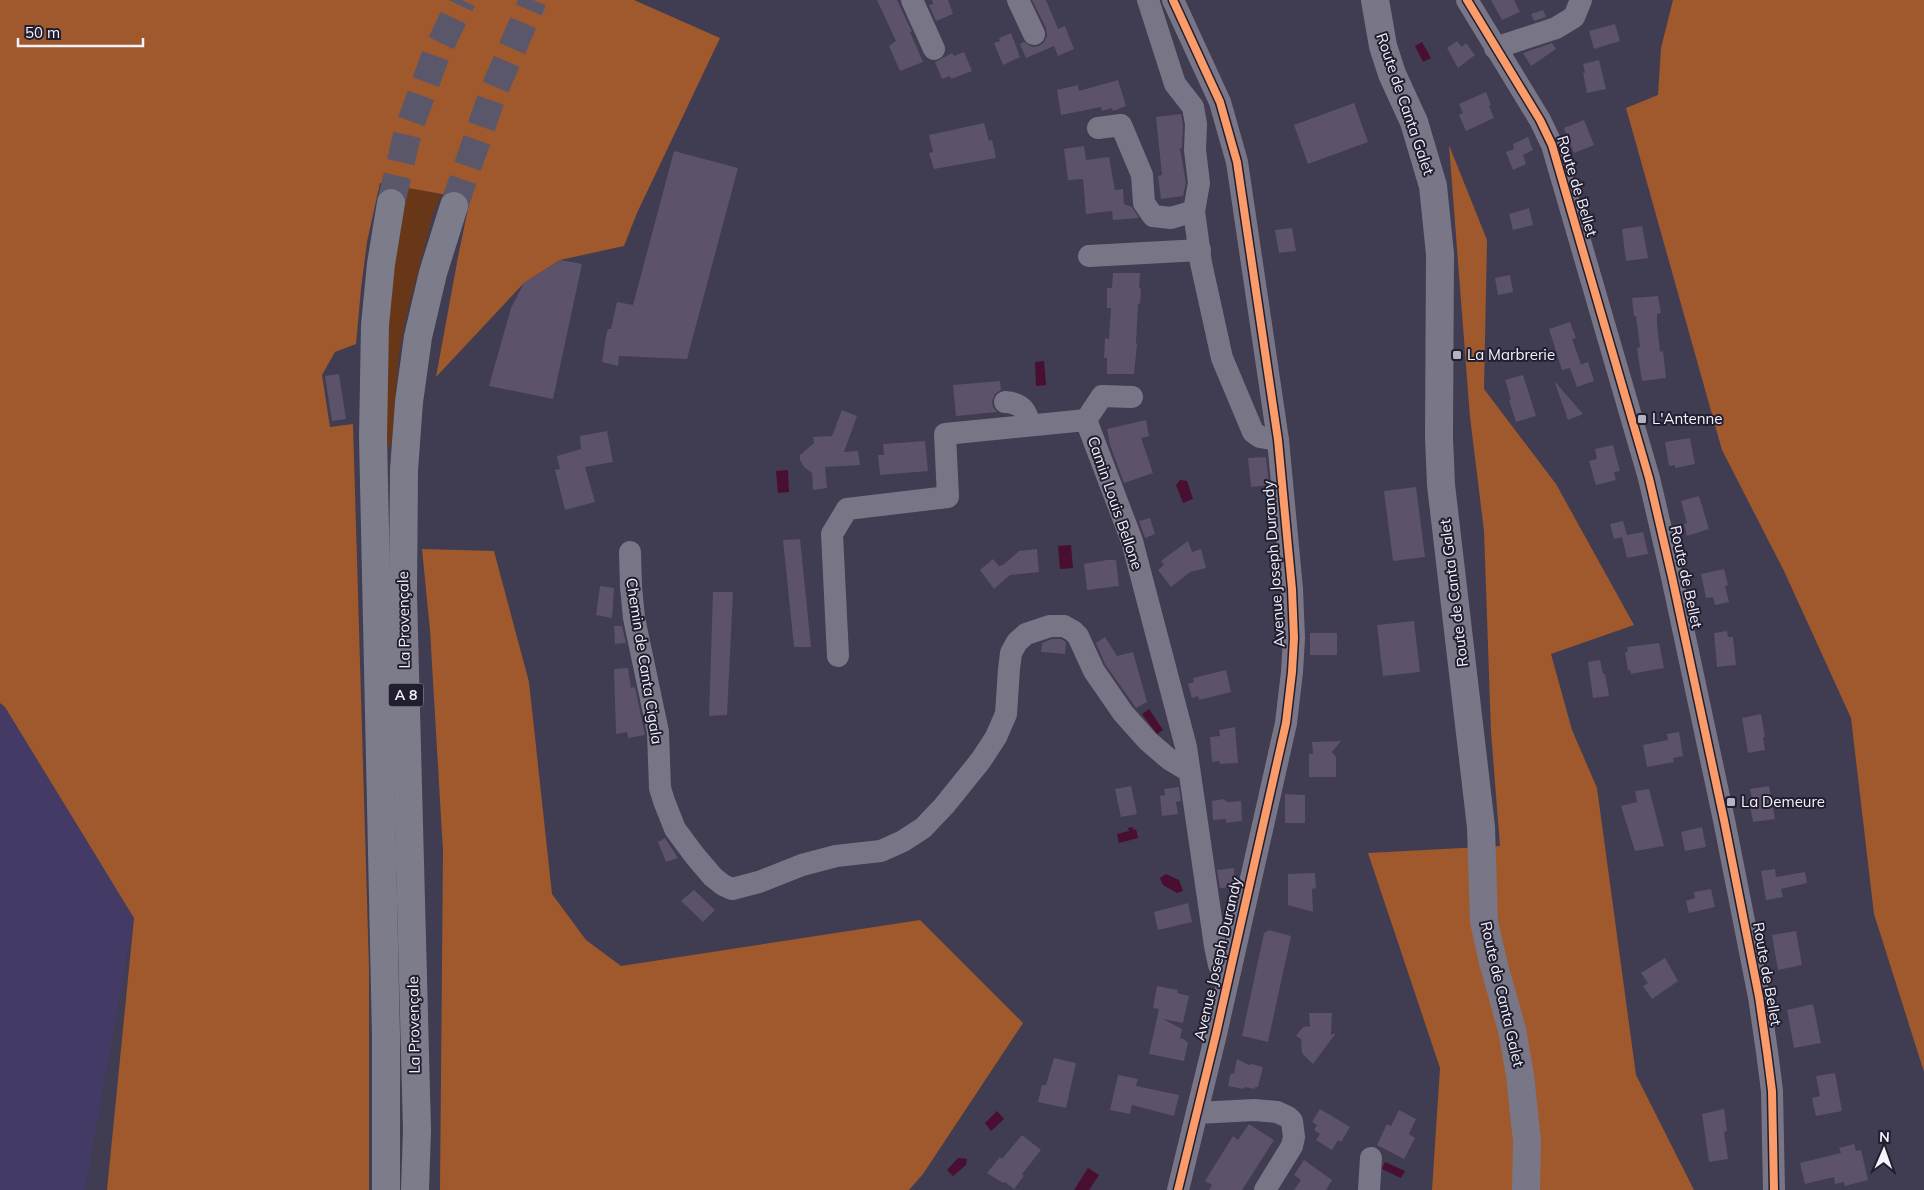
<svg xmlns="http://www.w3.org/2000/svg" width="1924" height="1190" font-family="Mulish,sans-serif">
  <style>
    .built { fill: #433b65 }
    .green { fill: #683718 }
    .forest { fill: #9f592d }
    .water { fill: #480f31 }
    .building { fill: #5c5269 }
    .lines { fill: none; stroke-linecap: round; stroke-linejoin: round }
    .highway-tunnel { stroke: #5b576b; stroke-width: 28; stroke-dasharray: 28 14; stroke-linecap: butt }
    .minor { stroke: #787686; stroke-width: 22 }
    .major { stroke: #797688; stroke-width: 28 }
    .highway { stroke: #7d7c8b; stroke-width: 28 }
    .cycleway-casing { stroke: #211e30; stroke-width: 11 }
    .cycleway { stroke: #fa9b69; stroke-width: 8 }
    .poi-dot { fill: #b5b3c1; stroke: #211e30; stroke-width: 2 }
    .labels { text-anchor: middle; stroke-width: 4; stroke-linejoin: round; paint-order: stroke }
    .shield { fill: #211e30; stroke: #b5b3c0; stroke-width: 1 }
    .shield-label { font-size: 14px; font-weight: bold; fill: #f4f3fd }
    .street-label { font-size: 15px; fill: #f4f3fd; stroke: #211e30 }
    .poi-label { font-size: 15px; fill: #f4f3fd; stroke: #211e30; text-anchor: start }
  </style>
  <rect width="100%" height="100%" fill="#403c51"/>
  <polygon class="built" points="0,707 5,707 134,918 85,1190 0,1190"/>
  <polygon class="green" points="405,187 442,194 433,214 406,317 399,354 391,446 385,446 388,307 404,207"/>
  <g class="forest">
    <polygon points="0,0 634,0 720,38 637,213 624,246 560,260 524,283 436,377 458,257 470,199 380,183 367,242 361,289 356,344 335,352 322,375 330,427 353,424 369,968 369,1190 107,1190 134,918 5,707 0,703"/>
    <polygon points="1673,0 1924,0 1924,1072 1874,914 1851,718 1784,571 1722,450 1626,108 1658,95 1661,48"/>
    <polygon points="1449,145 1487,240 1484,389 1556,484 1634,625 1551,654 1572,730 1597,788 1636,1075 1694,1190 1432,1190 1440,1068 1368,853 1500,846 1491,732 1484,531 1470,417"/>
    <polygon points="422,549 494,551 529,682 552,894 586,940 621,966 920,920 1023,1023 923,1174 909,1190 440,1190 443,851 430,630"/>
  </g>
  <g class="water">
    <polygon points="1422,42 1431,58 1423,62 1415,46"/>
    <polygon points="1044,361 1046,385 1036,386 1035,362"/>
    <polygon points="788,470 789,492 778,493 776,471"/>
    <polygon points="1180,480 1187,481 1193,499 1183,503 1176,485"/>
    <polygon points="1071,545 1073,568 1060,569 1058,546"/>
    <polygon points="1149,709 1163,730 1157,734 1142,714"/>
    <polygon points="1133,827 1133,830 1136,829 1138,838 1119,843 1117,834 1129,831 1128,828"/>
    <polygon points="1166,874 1179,880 1183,891 1177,893 1163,885 1160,878"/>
    <polygon points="997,1111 1004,1119 991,1131 985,1123"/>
    <polygon points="958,1158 967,1159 966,1165 953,1176 947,1170"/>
    <polygon points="1385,1162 1405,1171 1401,1178 1382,1169"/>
    <polygon points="1088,1168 1099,1175 1089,1190 1074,1190"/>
  </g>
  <g class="building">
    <polygon points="877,0 897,0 912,32 910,32 923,62 900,71 889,46 896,41"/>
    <polygon points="932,0 948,0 953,14 936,21 929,5 933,4"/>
    <polygon points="1032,0 1046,0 1058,29 1065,26 1074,49 1058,56 1054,46 1026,58 1020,44 1024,42 1032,47 1039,46 1044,42 1047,36 1046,28"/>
    <polygon points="1491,0 1514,0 1520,12 1502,20"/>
    <polygon points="1543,10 1546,17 1534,21 1531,14"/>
    <polygon points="1615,24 1620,41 1594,49 1589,31"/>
    <polygon points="1011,33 1020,57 1003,65 994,43 1000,41 999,38"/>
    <polygon points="1457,41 1462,47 1466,43 1475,55 1458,68 1447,48"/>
    <polygon points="1552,43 1556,49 1531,66 1523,53"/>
    <polygon points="964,52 972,71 951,79 950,76 942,79 935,62 952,53 954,56"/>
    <polygon points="1599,60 1606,89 1587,93 1583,73 1585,73 1583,64"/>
    <polygon points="1118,80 1126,106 1113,111 1112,108 1102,111 1101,107 1061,115 1057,90 1078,85 1079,91"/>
    <polygon points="1486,92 1491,105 1489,106 1494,118 1466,131 1459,115 1463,113 1459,104"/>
    <polygon points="1354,103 1368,142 1308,164 1294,125"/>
    <polygon points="1181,114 1183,125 1182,148 1180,148 1186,183 1183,196 1161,199 1158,176 1162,175 1156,117"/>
    <polygon points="1584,120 1594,145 1574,153 1564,128"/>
    <polygon points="984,123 989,141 992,140 996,158 934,169 929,153 933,152 929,135"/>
    <polygon points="1528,137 1533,150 1523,155 1526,164 1513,170 1506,152 1514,149 1513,144"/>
    <polygon points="1084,146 1086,160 1109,157 1115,190 1123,189 1124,204 1132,207 1139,218 1113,220 1112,211 1086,214 1083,179 1068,180 1064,149"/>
    <polygon points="674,151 738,168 687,359 619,356 618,366 602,362 606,336 608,329 611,329 617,302 633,305"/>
    <polygon points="1529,208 1533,225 1513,230 1509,214"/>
    <polygon points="1642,226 1648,258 1626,261 1622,229"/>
    <polygon points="1292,228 1296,251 1279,253 1275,230"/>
    <polygon points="560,260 582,264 553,399 489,386 511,308 524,283"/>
    <polygon points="1113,273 1140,273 1139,288 1141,288 1140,304 1138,303 1136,344 1137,344 1134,374 1107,374 1107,358 1104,358 1105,338 1109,339 1111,308 1107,308 1107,288 1112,288"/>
    <polygon points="1510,275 1513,292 1498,295 1495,278"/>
    <polygon points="1658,296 1661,313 1657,314 1657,323 1660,352 1663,351 1666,378 1642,381 1637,348 1640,347 1636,316 1634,316 1632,298"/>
    <polygon points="1570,322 1576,338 1572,339 1581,364 1576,366 1588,362 1594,381 1577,387 1570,368 1562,370 1549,329"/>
    <polygon points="339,374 346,419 332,421 325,376"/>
    <polygon points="1523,375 1536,416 1516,422 1509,400 1511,399 1505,380"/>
    <polygon points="1000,381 1001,390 995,394 992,401 993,407 997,412 956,416 953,385"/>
    <polygon points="1555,383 1556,383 1583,414 1568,420"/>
    <polygon points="842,410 857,416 844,452 858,451 860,465 825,467 827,488 813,490 812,473 804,467 800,460 800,455 814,443 813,437 832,436"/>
    <polygon points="1146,420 1149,436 1141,438 1153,473 1124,483 1110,445 1107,429"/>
    <polygon points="607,431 613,462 585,467 595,502 565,510 555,470 560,469 557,456 581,449 580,436"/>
    <polygon points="1690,438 1695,464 1675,468 1675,465 1669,466 1665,442"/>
    <polygon points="925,441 928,471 880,475 878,455 884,455 883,444"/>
    <polygon points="1613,445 1620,471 1614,472 1616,480 1596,485 1589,461 1597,459 1595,449"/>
    <polygon points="1266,457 1269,485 1251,487 1248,458"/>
    <polygon points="1416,487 1425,557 1393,561 1384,491"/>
    <polygon points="1699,496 1709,529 1687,536 1684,524 1687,523 1681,501"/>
    <polygon points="1150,518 1155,534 1145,538 1139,521"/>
    <polygon points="1623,521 1627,535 1643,532 1648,554 1627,558 1622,537 1614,539 1610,524"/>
    <polygon points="800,539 811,647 794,647 783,540"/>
    <polygon points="1188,541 1192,552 1201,549 1206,568 1190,572 1171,587 1158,570 1164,565 1161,561"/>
    <polygon points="1037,549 1039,572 1010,575 994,589 980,570 993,559 999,566 1003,565 1019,551"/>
    <polygon points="1107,560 1116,560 1119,586 1087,590 1084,564"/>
    <polygon points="1724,569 1728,585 1725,586 1729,602 1715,605 1713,597 1706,598 1701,574"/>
    <polygon points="600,586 614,588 612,618 596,615"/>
    <polygon points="713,592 733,592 727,715 709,716"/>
    <polygon points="1414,621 1420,672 1383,676 1377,625"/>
    <polygon points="614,626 622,626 626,643 615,644"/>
    <polygon points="1727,631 1728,637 1733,637 1736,665 1717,667 1714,633"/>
    <rect x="1310" y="633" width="27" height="22"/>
    <polygon points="1105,637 1117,656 1133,652 1147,702 1136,708 1105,664 1096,643"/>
    <polygon points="1052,639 1061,639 1066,642 1065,654 1041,652 1042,643"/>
    <polygon points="1659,643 1664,668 1631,674 1630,670 1628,671 1625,652 1628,652 1627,647"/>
    <polygon points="1600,660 1603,674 1605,674 1609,696 1593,698 1588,662"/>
    <polygon points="628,668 631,688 635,687 645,735 628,738 627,732 616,734 614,669"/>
    <polygon points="1226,670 1231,692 1199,700 1198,696 1192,698 1188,684 1194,682 1193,678"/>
    <polygon points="1761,714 1765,737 1763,737 1765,750 1748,753 1742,718"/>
    <polygon points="1235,727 1238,763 1220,764 1219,761 1212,762 1210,737 1220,736 1219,730"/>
    <polygon points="1679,732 1683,756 1673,758 1674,762 1647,767 1643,745 1668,740 1667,734"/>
    <polygon points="1341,741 1332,752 1336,757 1336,777 1309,777 1309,754 1313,754 1312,742"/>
    <polygon points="1131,786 1137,814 1121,817 1115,789"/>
    <polygon points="1769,786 1775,819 1753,822 1750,805 1753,804 1750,789"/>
    <polygon points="1179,787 1181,801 1176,802 1178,814 1162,816 1160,796 1165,795 1164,789"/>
    <polygon points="1649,789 1664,846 1635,851 1621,806 1637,802 1635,791"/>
    <polygon points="1285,794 1305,795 1305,823 1285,823"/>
    <polygon points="1224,799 1227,802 1241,801 1242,821 1226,823 1226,819 1213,820 1212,801"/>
    <polygon points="1702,827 1706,847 1685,851 1681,832"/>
    <polygon points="665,838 678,858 666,862 658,842"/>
    <polygon points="1234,868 1235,887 1220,888 1217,870"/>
    <polygon points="1775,869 1776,877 1805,872 1807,883 1781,889 1783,897 1766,900 1761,871"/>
    <polygon points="1315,873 1316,888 1312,889 1313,912 1288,905 1288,874"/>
    <polygon points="1711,889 1715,907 1689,913 1686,901 1695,898 1694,892"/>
    <polygon points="694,890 715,910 703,922 681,901"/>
    <polygon points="1188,903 1192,922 1158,930 1154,912"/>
    <polygon points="1269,930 1291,936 1268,1042 1242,1036 1264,933"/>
    <polygon points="1796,931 1802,965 1778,970 1772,935"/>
    <polygon points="1665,958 1678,981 1652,999 1643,986 1648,983 1641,973"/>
    <polygon points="1157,986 1178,990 1177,993 1189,996 1183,1023 1163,1019 1182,1029 1180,1038 1186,1040 1185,1041 1188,1042 1184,1061 1149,1054 1159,1009 1153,1008"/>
    <polygon points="1813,1004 1821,1043 1794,1048 1787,1010"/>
    <polygon points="1309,1013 1332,1013 1331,1035 1336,1033 1313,1064 1302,1053 1301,1039 1296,1036 1303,1027 1310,1026"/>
    <polygon points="1054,1058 1076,1063 1066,1108 1038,1102 1042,1085 1046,1085"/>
    <polygon points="1237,1059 1249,1065 1252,1064 1263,1067 1258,1087 1255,1087 1255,1089 1244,1087 1244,1089 1228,1086 1230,1075 1234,1073"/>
    <polygon points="1835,1073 1842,1111 1816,1116 1812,1098 1820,1096 1816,1076"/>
    <polygon points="1118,1075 1138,1079 1136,1086 1179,1095 1174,1116 1132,1105 1130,1114 1110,1110"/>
    <polygon points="1320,1109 1350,1127 1341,1142 1338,1140 1332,1150 1316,1140 1320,1134 1314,1130 1317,1125 1312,1122"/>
    <polygon points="1724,1109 1727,1131 1724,1132 1728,1159 1709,1162 1702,1114"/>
    <polygon points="1399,1110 1416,1119 1409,1134 1415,1138 1404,1159 1377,1145 1387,1124 1391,1126"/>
    <polygon points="1249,1124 1274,1140 1242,1190 1209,1190 1212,1185 1205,1181 1233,1136 1238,1140"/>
    <polygon points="1022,1135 1041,1150 1022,1174 1024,1176 1014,1189 1005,1182 1003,1183 987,1173 1000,1157 1002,1159"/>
    <polygon points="1854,1144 1856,1151 1861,1150 1868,1180 1845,1186 1844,1182 1835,1184 1834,1177 1805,1184 1800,1163 1841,1153 1839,1148"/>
    <polygon points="1304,1160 1332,1180 1326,1190 1294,1190 1301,1180 1294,1175"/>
  </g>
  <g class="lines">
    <g class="highway-tunnel">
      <polyline points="391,203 408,131 436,54 462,0"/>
      <polyline points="454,206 493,93 533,0"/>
    </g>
    <g class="minor">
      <polyline points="912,0 934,49"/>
      <polyline points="1018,0 1034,34"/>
      <polyline points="1148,0 1175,84 1193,107 1196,124 1195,150 1199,183 1194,211 1201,263 1222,358 1253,432 1260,437 1278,440"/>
      <polyline points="1173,0 1220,102 1237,162 1278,440 1292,589 1294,638 1292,672 1286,723 1216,1034 1178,1190"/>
      <polyline points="1467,0 1540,120 1552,145 1649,478 1672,577 1724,820 1759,997 1767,1052 1772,1091 1774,1190"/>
      <polyline points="1495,48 1556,28 1574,17 1581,0"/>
      <polyline points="1098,128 1121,125 1142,175 1144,203 1153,216 1171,218 1194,211"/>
      <polyline points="1089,256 1200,250"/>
      <path d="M 1005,402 C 1020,403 1027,409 1029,424"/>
      <polyline points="1086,420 1102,396 1132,397"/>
      <polyline points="630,552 631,587 634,618 658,732 660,788 664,801 675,829 695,856 713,877 723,885 732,889 759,882 802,865 836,856 881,851 903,841 923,828 944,806 981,760 996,737 1006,714 1009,669 1011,653 1017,642 1026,634 1050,626 1064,626 1073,631 1078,636 1094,671 1123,713 1148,741 1169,759 1189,771"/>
      <polyline points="838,656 832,534 847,509 948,497 945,434 1086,420 1132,541 1186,747 1215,946 1219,965 1228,973"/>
      <polyline points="1197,1113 1254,1110 1277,1112 1288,1117 1292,1121 1294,1137 1292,1146 1265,1190"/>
      <polyline points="1369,1190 1371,1158"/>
    </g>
    <polyline class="major" points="1375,0 1383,46 1392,74 1414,122 1433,186 1440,254 1439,437 1441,485 1481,827 1484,922 1493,962 1512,1030 1520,1075 1527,1141 1526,1190"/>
    <g class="highway">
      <polyline points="386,1190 386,1036 373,437 375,325 381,264 391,203"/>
      <polyline points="415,1190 417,1130 403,595 404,470 409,402 418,337 433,273 454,206"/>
    </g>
    <g class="cycleway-casing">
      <g id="cycleway">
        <polyline points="1173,0 1220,102 1237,162 1278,440 1292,589 1294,638 1292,672 1286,723 1216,1034 1178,1190"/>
        <polyline points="1467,0 1540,120 1552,145 1649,478 1672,577 1724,820 1759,997 1767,1052 1772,1091 1774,1190"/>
      </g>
    </g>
    <use href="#cycleway" class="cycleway"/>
  </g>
  <g class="poi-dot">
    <rect x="1452" y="350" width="10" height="10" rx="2.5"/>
    <rect x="1637" y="414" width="10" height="10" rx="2.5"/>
    <rect x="1726" y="797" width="10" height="10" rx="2.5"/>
  </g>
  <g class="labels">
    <rect class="shield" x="388.5" y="683.5" width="35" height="23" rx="4"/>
    <g class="shield-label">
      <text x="406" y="700">A 8</text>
    </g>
    <g class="street-label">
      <text transform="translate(1405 104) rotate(71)" y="5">Route de Canta Galet</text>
      <text transform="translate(1577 186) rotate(73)" y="5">Route de Bellet</text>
      <text transform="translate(1115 503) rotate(71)" y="5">Camin Louis Bellone</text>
      <text transform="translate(1274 564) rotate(-94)" y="5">Avenue Joseph Durandy</text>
      <text transform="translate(1686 577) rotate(78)" y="5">Route de Bellet</text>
      <text transform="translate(1454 593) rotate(-97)" y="5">Route de Canta Galet</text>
      <text transform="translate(404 620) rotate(-91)" y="5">La Provençale</text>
      <text transform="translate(644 661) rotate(81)" y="5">Chemin de Canta Cigala</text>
      <text transform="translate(1218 959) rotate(-77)" y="5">Avenue Joseph Durandy</text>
      <text transform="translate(1767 974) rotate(80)" y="5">Route de Bellet</text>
      <text transform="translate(1502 994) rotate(77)" y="5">Route de Canta Galet</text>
      <text transform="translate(414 1025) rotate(-91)" y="5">La Provençale</text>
    </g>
    <g class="poi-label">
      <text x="1467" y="360">La Marbrerie</text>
      <text x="1652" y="424">L'Antenne</text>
      <text x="1741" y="807">La Demeure</text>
    </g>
  </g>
  <g transform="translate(1884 1150) rotate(2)" stroke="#211e30" stroke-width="4" paint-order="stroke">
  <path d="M0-4L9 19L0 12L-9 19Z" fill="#f4f3fd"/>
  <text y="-8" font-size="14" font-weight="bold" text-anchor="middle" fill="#f4f3fd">N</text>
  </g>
  <path d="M18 38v8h125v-8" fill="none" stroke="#f4f3fd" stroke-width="2.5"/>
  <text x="25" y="38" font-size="15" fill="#f4f3fd" stroke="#211e30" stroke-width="4" paint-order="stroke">50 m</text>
</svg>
